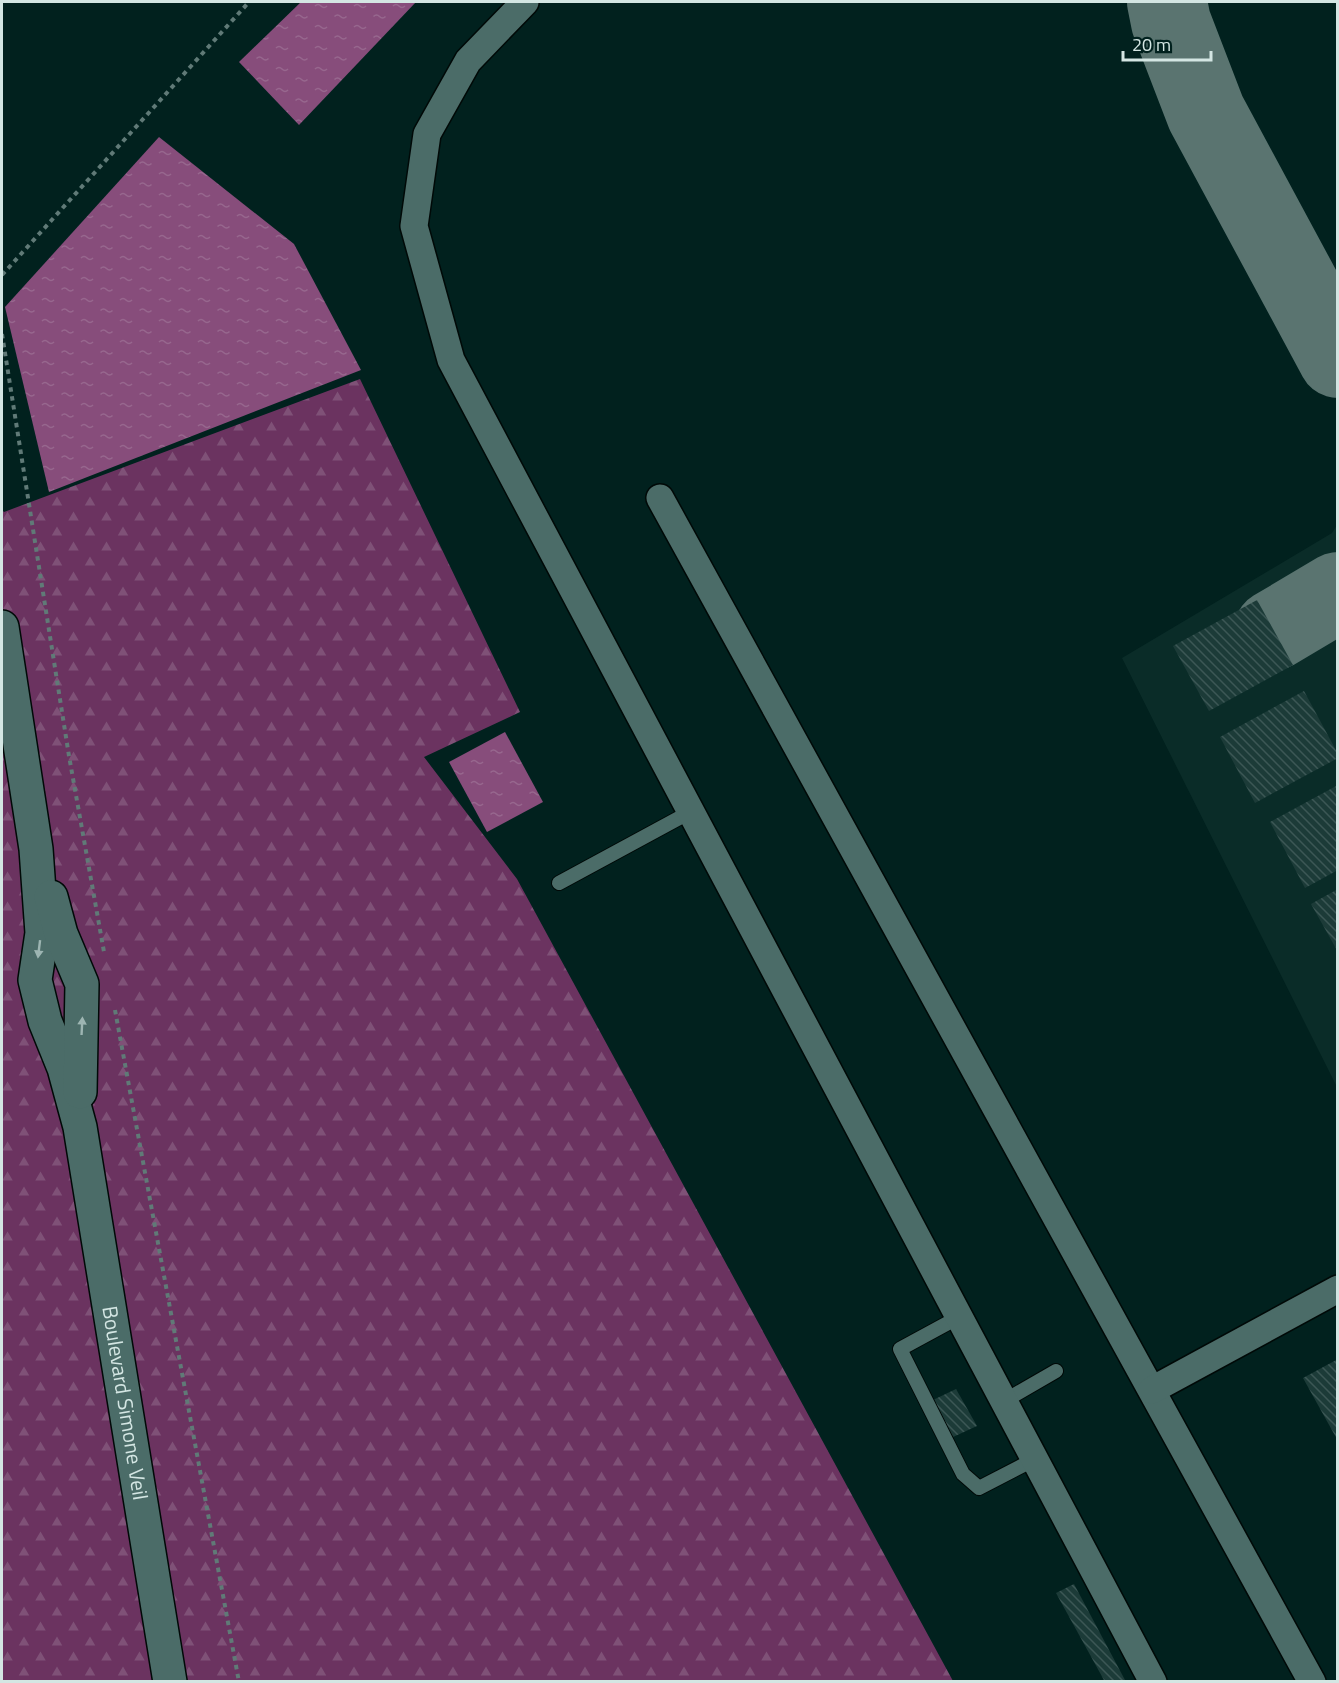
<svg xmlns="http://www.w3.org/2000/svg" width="1339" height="1683" font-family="'Titillium Web',sans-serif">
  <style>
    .built { fill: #0a2c28 }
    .forest { fill: url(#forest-firs) }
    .water { fill: url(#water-ripples) }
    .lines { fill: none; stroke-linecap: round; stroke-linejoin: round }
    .taxiway { stroke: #5a7470; stroke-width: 80 }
    .building { fill: url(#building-back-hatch) }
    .service-casing { stroke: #000907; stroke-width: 16 }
    .minor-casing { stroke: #000907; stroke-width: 30 }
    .secondary-casing { stroke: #000907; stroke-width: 36 }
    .path { stroke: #607a77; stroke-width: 4; stroke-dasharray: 4.5 4.5; stroke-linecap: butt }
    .service { stroke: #4b6c68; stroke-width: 14 }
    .minor { stroke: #4b6c68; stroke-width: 27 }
    .secondary { stroke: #4b6c68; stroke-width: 33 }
    .oneway { fill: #9db5b2 }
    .labels { text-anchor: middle; stroke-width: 4.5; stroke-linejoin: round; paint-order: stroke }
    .street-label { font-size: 21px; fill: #d4e6e3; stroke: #01211e }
  </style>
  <defs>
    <pattern id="forest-firs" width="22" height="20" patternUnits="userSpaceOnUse" patternTransform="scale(1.5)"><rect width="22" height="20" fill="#6b3360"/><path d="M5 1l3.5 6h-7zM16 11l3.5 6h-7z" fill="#7f5177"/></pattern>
    <pattern id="water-ripples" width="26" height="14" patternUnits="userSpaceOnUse" patternTransform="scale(1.5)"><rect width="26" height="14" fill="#874d7b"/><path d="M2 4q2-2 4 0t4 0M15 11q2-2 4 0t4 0" fill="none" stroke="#97678e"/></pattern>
    <pattern id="building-back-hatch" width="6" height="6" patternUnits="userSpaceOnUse" patternTransform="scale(1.5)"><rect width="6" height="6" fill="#1c3b38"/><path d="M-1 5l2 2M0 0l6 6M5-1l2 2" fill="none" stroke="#3c5755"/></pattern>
  </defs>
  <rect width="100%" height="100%" fill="#01211e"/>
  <polygon class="built" points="1337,525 1337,1087 1122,658 1332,533"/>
  <polygon class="forest" points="360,379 520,712 424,757 517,879 953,1681 2,1681 2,510 4,512"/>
  <g class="water">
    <polygon points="301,2 416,2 299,125 239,62"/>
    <polygon points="159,137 294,244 361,370 49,492 5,307"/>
    <polygon points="505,732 543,802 487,832 449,762"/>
  </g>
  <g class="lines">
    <g class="taxiway">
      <polyline points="1167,2 1171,22 1206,113 1338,358"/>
      <polyline points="1274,630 1338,592"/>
    </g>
  </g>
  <g class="building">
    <polygon points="1257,600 1293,665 1209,711 1173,646"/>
    <polygon points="1304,691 1338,754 1338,758 1255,803 1220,737"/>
    <polygon points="1338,785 1338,870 1305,888 1270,822"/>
    <polygon points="1338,889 1338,952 1311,904"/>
    <polygon points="1338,1359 1338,1441 1303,1378"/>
    <polygon points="956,1389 977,1426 953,1437 933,1400"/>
    <polygon points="1074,1584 1126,1682 1105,1682 1056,1593"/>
  </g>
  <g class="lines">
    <g class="service-casing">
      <g id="service">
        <polyline points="559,883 692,811"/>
        <polyline points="959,1317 900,1349 963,1474 979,1488 1035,1459"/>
        <polyline points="1004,1401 1056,1371"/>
      </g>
    </g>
    <g class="minor-casing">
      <g id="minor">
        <polyline points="525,2 468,61 427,134 414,226 451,360 1153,1682"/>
        <polyline points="660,498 1312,1682"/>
        <polyline points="1152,1390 1338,1289"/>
      </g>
    </g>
    <g class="secondary-casing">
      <g id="secondary">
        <path id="s1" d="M 2,627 L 36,849 L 42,933 L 35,980 L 45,1021 L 64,1068 L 80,1127 L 170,1682"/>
        <polyline points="51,897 61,934 82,984 80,1092"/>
      </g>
    </g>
    <g class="path">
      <polyline points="2,275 249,2"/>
      <polyline points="2,334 69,756 104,952"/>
      <polyline points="115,1010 239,1682"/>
    </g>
    <use href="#service" class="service"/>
    <use href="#minor" class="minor"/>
    <use href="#secondary" class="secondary"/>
  </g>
  <defs><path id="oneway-solid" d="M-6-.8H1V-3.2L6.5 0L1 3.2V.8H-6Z" transform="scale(1.5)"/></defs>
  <g class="oneway">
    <use href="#oneway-solid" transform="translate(39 949) rotate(97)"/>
    <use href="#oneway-solid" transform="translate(82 1026) rotate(-87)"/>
  </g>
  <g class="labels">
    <g class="street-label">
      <text dy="7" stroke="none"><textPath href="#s1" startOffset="790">Boulevard Simone Veil</textPath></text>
    </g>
  </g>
  <rect width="1339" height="1683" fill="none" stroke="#d4e6e3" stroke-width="6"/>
  <path d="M1123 51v9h88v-9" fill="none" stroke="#d4e6e3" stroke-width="3"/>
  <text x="1132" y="51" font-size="18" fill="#d4e6e3" stroke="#01211e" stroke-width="4.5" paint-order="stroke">20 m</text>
</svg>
